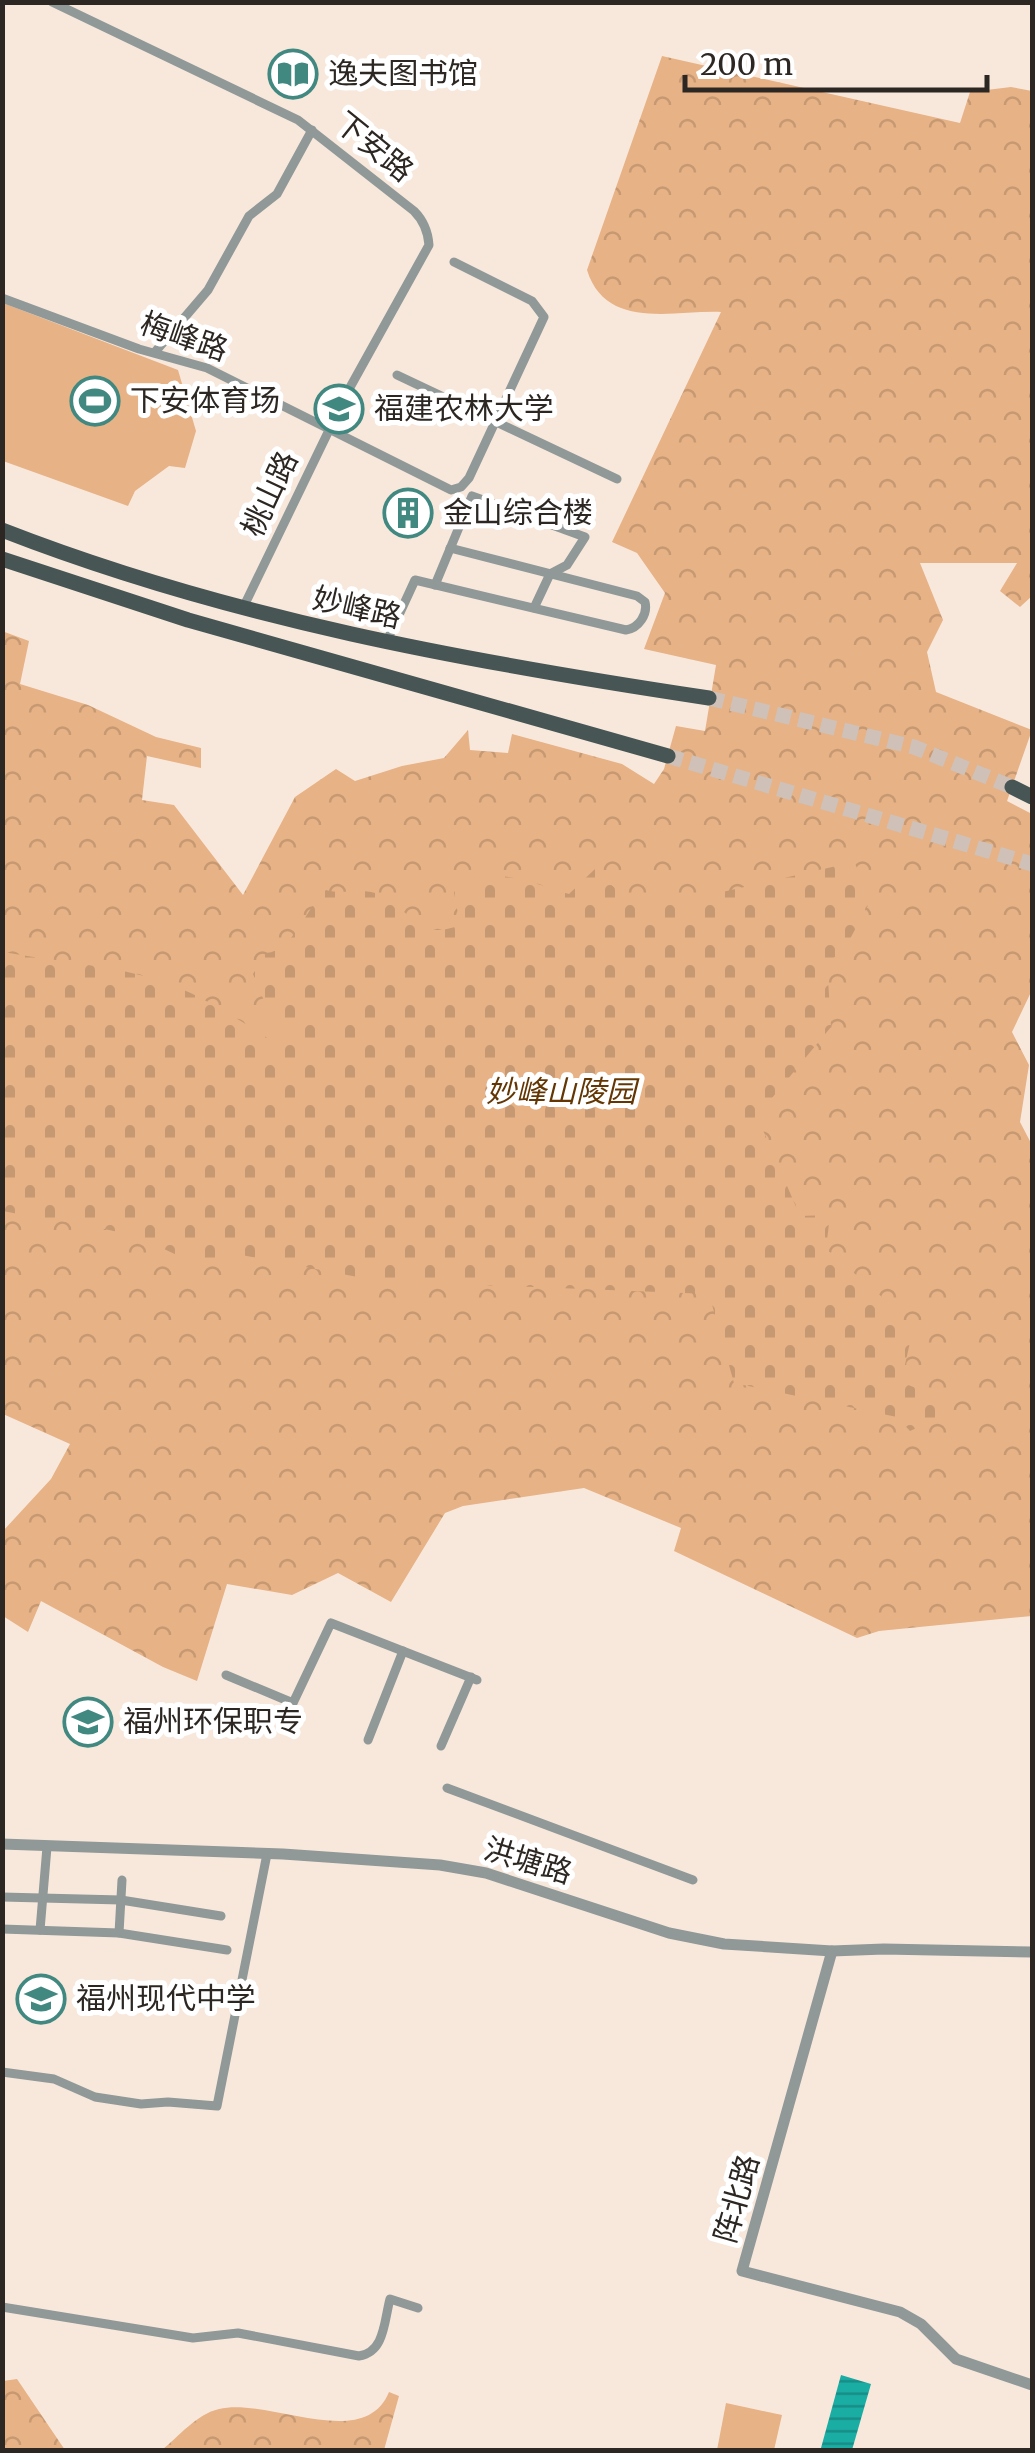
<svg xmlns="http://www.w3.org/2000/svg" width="1035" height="2453" font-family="Merriweather,'Noto Sans SC',serif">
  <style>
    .forest { fill: url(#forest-crowns) }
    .cemetery { fill: url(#cemetery-stones) }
    .pitch { fill: #e7b285 }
    .water { fill: url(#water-rules) }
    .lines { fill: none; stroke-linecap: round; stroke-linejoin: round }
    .primary-tunnel { stroke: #cfc1b7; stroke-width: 15; stroke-dasharray: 15 8; stroke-linecap: butt }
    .minor { stroke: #909998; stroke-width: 9 }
    .tertiary { stroke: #909998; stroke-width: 11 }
    .primary { stroke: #475655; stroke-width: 15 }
    .labels { text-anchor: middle; stroke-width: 10; stroke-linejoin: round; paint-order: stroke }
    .poi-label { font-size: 30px; fill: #2c2722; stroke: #fff; text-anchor: start }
    .street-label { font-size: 30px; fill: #2c2722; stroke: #fff }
    .park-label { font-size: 30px; font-style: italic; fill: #633603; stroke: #fff }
  </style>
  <defs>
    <pattern id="forest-crowns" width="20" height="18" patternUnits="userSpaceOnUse" patternTransform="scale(2.5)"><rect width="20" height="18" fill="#e7b285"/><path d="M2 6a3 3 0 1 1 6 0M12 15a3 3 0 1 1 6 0" fill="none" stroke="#c69973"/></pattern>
    <pattern id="cemetery-stones" width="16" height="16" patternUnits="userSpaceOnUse" patternTransform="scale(2.5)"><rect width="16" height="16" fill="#e7b285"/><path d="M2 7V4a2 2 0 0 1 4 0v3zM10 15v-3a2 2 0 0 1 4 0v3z" fill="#c69973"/></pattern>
    <pattern id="water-rules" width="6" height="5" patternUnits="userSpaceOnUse" patternTransform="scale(2.5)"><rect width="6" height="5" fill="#1aada4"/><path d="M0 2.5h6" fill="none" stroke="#178d85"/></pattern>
  </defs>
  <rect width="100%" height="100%" fill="#f8e8dc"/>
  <g class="forest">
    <path d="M 662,56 L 960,123 L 970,92 L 1011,87 L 1032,91 L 1032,596 L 1020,607 L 1000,591 L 1017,563 L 920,563 L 943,620 L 927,652 L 936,692 L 1032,730 L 1007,801 L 1032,814 L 1032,990 L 1012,1032 L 1029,1065 L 1020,1122 L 1032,1145 L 1032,1616 L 879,1631 L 857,1638 L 674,1551 L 681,1528 L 584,1488 L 463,1506 L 445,1513 L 391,1602 L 338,1573 L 292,1595 L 227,1584 L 197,1681 L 163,1667 L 41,1601 L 28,1632 L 3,1616 L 3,1531 L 51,1479 L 70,1444 L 3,1414 L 2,631 L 29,641 L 20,684 L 88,705 L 156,737 L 201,748 L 201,768 L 147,756 L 142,800 L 174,805 L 243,895 L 295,797 L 336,769 L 355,781 L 402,766 L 444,758 L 468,730 L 470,750 L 508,753 L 512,734 L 622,764 L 654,784 L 664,769 L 676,726 L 705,731 L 716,665 L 644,649 L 665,593 L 637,553 L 612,542 L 721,312 C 674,310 606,331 587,270 Z"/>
    <polygon points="17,2379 65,2450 3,2450 3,2381"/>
    <path d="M 389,2392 L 399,2396 L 384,2450 L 162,2450 C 179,2436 197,2414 219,2409 C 269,2397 364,2453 389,2392 Z"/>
  </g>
  <path class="cemetery" d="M 854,862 L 872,898 L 844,950 L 827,963 L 831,1027 L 757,1116 L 800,1216 L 830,1215 L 826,1249 L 889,1303 L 911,1338 L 901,1382 L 938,1397 L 936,1419 L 910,1431 L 897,1417 L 734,1383 L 709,1294 L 379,1281 L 231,1253 C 183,1272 167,1244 127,1234 C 86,1224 44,1219 3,1211 L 3,952 C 58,962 126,966 177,987 C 215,1003 249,1026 284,1049 L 253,974 L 266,953 C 294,951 306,907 326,890 C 342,895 357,888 375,893 C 410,903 413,944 460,925 L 454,892 C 461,888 467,882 474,878 C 498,868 545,887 569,894 L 595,869 L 639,911 Z"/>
  <g class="pitch">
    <polygon points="3,303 178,370 196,431 185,468 169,466 135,491 128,506 3,461"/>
    <polygon points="726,2403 782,2415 774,2450 717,2450"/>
  </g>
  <polygon class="water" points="841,2375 871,2384 852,2450 821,2448"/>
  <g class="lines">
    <g class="primary-tunnel">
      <polyline points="709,698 914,747 1012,787"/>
      <polyline points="668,756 1032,864"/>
    </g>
    <g class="minor">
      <path d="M 52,2 L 298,120 L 414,211 C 424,221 428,231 429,245 L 348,391 L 243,608"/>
      <polyline points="2,298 139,349 207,368 451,490 461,487 469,478 544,317 532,301 454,262"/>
      <polyline points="155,352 208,290 249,216 277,194 312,130"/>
      <polyline points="397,375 617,479"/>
      <polyline points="435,585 472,496 585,537 567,565 550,574 534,608"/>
      <path d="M 386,643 L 415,580 L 626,630 C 639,628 648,614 645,602 L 637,596 L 450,548"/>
      <polyline points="226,1675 293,1703 331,1623 477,1680"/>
      <polyline points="368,1740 403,1651"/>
      <polyline points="441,1746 471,1677"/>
      <polyline points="447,1788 693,1880"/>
      <polyline points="2,1897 121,1900 221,1916"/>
      <polyline points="2,1929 119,1933 227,1950"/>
      <polyline points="40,1930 47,1847"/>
      <polyline points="119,1933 122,1880"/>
      <polyline points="2,2072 54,2079 95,2097 141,2104 168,2102 217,2106 267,1854"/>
      <path d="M 2,2307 L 193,2338 L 238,2333 L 359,2356 C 385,2352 384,2321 390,2299 L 418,2308"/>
    </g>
    <g class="tertiary">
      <polyline points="2,1844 283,1854 440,1865 486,1873 669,1933 724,1944 832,1951 884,1949 1032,1952"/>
      <polyline points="832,1951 742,2271 900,2312 921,2324 956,2359 1032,2385"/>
    </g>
    <g class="primary">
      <path d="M 2,530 C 230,619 469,662 709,698"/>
      <polyline points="2,559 188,620 668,756"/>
      <polyline points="1012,787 1032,797"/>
    </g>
  </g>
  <defs>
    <g id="library-ring" transform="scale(2.5)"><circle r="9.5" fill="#fff" stroke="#418881" stroke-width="1.5"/><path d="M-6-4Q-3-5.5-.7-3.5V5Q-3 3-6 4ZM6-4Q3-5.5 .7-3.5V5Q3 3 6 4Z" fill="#418881"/></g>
    <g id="stadium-ring" transform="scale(2.5)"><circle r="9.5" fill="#fff" stroke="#418881" stroke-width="1.5"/><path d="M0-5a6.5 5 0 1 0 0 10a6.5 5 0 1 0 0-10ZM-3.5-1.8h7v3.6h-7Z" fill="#418881"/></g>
    <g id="university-ring" transform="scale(2.5)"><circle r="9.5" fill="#fff" stroke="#418881" stroke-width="1.5"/><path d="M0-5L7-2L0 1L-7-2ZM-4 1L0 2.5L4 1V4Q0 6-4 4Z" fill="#418881"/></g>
    <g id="building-ring" transform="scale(2.5)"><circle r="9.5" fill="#fff" stroke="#418881" stroke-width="1.5"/><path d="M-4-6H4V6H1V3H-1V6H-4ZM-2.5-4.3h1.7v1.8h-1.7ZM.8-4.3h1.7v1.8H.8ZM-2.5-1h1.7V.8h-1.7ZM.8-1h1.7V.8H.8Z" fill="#418881"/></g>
    <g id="school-ring" transform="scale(2.5)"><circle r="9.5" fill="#fff" stroke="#418881" stroke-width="1.5"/><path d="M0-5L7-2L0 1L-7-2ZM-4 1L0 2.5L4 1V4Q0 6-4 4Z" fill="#418881"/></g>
  </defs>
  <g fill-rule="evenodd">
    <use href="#library-ring" x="293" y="74"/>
    <use href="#stadium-ring" x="95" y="401"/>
    <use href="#university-ring" x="339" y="409"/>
    <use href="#building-ring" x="408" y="513"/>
    <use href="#university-ring" x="88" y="1722"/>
    <use href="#school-ring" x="41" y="1999"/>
  </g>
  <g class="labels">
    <g class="poi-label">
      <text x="328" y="84">逸夫图书馆</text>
      <text x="130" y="411">下安体育场</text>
      <text x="374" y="419">福建农林大学</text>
      <text x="443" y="523">金山综合楼</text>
      <text x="123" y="1732">福州环保职专</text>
      <text x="76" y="2009">福州现代中学</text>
    </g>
    <g class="street-label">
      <text transform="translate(374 147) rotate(39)" y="10">下安路</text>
      <text transform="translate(184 337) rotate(19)" y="10">梅峰路</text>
      <text transform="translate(270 494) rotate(-65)" y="10">桃山路</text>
      <text transform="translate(357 608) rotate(13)" y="10">妙峰路</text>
      <text transform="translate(528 1861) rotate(17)" y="10">洪塘路</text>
      <text transform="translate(737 2199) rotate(-74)" y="10">阵北路</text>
    </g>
    <g class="park-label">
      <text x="561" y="1102">妙峰山陵园</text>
    </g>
  </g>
  <rect width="1035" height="2453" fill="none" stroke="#2c2722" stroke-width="10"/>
  <path d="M685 75v15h302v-15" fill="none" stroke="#2c2722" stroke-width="5"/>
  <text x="700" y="75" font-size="30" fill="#2c2722" stroke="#ffffff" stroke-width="8" paint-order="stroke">200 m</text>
</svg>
